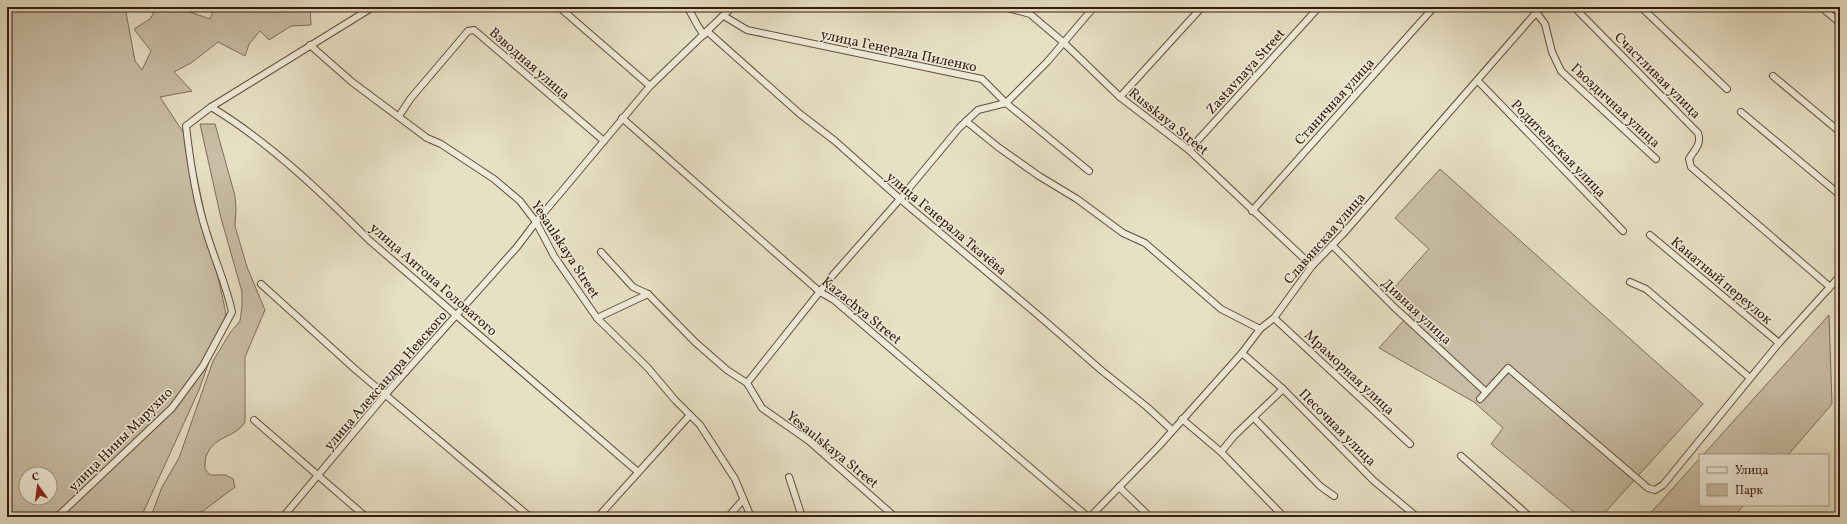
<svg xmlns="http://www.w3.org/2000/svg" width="1847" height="524" font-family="Vollkorn,serif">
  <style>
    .green { fill: #c9bea5; stroke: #7f6c5a; fill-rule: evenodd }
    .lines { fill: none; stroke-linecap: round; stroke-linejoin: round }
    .minor-casing { stroke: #624c3c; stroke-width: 8 }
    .minor { stroke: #efebd9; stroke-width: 6 }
    .labels { text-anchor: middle; stroke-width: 3; stroke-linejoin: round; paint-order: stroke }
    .street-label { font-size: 14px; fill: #351a0e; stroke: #efebd9 }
  </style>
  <rect width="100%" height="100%" fill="#e7e0c4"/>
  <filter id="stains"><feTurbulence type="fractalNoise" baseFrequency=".005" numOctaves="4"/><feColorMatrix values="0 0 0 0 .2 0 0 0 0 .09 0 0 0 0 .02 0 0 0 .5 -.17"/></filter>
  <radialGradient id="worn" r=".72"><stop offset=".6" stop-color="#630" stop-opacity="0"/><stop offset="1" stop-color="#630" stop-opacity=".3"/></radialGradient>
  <g class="green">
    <path d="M 7,7 L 125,7 L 135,61 L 142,70 L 151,51 L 134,29 L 150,19 L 157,7 L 184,7 L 190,12 L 210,19 L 214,7 L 310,7 L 311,25 L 291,26 L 269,40 L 260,31 L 249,44 L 245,56 L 218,42 L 191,63 L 174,72 L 192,91 L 160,97 L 189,141 L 226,314 L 199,390 L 142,515 L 140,517 L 7,517 ZM 26,474 L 50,474 L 50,498 L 26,498 Z"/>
    <path d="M 200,124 L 215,124 L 235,196 L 236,209 L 235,226 L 247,267 L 265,310 L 245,357 L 245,422 C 237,437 214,436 207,454 C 205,458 205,465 205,469 L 210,475 L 226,475 L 233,479 L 235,487 L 195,517 L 148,517 L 153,511 L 162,487 L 179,458 L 213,361 L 230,333 L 240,321 L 242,306 L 242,292 L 221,218 Z"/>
    <polygon points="1440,169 1703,404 1601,517 1580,517 1491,444 1503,428 1474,402 1379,348 1414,309 1392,290 1429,249 1395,218"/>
    <polygon points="1829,315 1832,404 1788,455 1703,455"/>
    <polygon points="1700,458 1700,505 1744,505 1734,517 1647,517"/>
  </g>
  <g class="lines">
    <g class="minor-casing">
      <g id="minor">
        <polyline points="559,7 650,86"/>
        <path d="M 687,7 C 694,17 696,25 704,35"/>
        <polyline points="1004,7 1030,14 1063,42 1120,97 1189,150 1312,266"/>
        <path d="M 1574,7 L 1698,133 C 1702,145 1694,150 1689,159 L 1691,167 L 1830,287"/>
        <polyline points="1641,7 1727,89"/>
        <polyline points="1821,7 1840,23"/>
        <polyline points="1536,8 1536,12 1545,24 1552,52 1561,71 1656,159"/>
        <polyline points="724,16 747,30 982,79 1006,103 1089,171"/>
        <polyline points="708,32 800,114 835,141 900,199 1038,315 1101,370 1147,407 1172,430"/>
        <polyline points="310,45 352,82 427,138 441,144 494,179 520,201 536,222 554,256 597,318 648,368 675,400 700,425 735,479 751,517"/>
        <polyline points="1773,76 1840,132"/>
        <polyline points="1478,81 1623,231"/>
        <polyline points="1120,97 1202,7"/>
        <path d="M 211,107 C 268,141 322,193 369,240 L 638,472"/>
        <polyline points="1741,112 1840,195"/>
        <polyline points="399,116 411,98 468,31 474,30 604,141"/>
        <polyline points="622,118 820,292 834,300 1088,517"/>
        <polyline points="966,121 998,147 1039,176 1077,199 1123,233 1145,243 1221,309 1260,329"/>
        <polyline points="1189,150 1319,7"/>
        <polyline points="1252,211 1434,7"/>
        <polyline points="1650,235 1779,343"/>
        <polyline points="1332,245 1394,307 1486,392"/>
        <polyline points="601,252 633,287 648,294 695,342 727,370 747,383 762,408 809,441 895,517"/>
        <polyline points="1630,282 1646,289 1750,378"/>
        <polyline points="261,284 356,370 530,517"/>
        <polyline points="597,318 648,294"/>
        <polyline points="1274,318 1410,444"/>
        <polyline points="1242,353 1283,389 1374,481 1417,517"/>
        <polyline points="747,383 833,275 900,199 959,128 978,110 1006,103 1047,62 1094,7"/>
        <polyline points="1480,399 1508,368 1648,488 1655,490 1663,485 1779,343 1840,276"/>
        <polyline points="1254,418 1320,486 1334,496"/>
        <polyline points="1182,419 1221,452 1234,436 1283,389"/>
        <polyline points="254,420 366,517"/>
        <polyline points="1221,452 1284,517"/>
        <polyline points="1461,456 1530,517"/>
        <polyline points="789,477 802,517"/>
        <polyline points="1119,487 1150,517"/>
        <path d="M 57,517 L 172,408 L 203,366 L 232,312 C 226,284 214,258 206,231 C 195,197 190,161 186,126 L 211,107 L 373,7"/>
        <polyline points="283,517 385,395 517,247 536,222 650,86 732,7"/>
        <polyline points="598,517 690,415"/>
        <polyline points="728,517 743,500"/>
        <polyline points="1090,517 1158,447 1242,353 1260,329 1274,318 1312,266 1343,234 1541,7"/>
      </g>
    </g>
    <use href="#minor" class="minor"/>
  </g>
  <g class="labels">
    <g class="street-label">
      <text transform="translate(899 50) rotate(12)" y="5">улица Генерала Пиленко</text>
      <text transform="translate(530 63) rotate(41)" y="5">Взводная улица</text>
      <text transform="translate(1245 71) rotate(-48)" y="5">Zastavnaya Street</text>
      <text transform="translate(1658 75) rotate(45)" y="5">Счастливая улица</text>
      <text transform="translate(1334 101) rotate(-48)" y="5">Станичная улица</text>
      <text transform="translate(1616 105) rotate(43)" y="5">Гвоздичная улица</text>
      <text transform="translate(1169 121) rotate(39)" y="5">Russkaya Street</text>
      <text transform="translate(1559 148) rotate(46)" y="5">Родительская улица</text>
      <text transform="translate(947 223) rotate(40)" y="5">улица Генерала Ткачёва</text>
      <text transform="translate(1324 238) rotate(-49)" y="5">Славянская улица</text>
      <text transform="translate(566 249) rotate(57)" y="5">Yesaulskaya Street</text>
      <text transform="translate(434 279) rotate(41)" y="5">улица Антона Головатого</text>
      <text transform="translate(1722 280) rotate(40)" y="5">Канатный переулок</text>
      <text transform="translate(862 310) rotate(39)" y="5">Kazachya Street</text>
      <text transform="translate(1417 311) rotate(43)" y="5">Дивная улица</text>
      <text transform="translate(1350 372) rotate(43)" y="5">Мраморная улица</text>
      <text transform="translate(385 380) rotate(-49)" y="5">улица Александра Невского</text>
      <text transform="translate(1338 427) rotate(45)" y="5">Песочная улица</text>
      <text transform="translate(120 439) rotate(-45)" y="5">улица Нины Марухно</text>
      <text transform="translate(833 449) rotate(39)" y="5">Yesaulskaya Street</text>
    </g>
  </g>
  <rect width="1847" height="524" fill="none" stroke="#e7e0c4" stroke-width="24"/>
  <rect x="8" y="8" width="1831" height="508" fill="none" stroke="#351a0e" stroke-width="2"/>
  <rect x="12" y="12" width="1823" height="500" fill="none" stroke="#351a0e"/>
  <rect x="1699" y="454" width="130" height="52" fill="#efebd9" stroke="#a59788"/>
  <rect x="1707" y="467" width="20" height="6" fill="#efebd9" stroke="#a59788"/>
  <text x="1735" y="474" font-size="12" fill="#351a0e">Улица</text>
  <rect x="1707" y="484" width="20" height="12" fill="#c9bea5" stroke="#a59788"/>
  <text x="1735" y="494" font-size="12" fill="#351a0e">Парк</text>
  <g transform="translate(38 486) rotate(346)"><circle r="19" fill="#efebd9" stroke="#a59788"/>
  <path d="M0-3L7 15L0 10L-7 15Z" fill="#8f2418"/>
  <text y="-6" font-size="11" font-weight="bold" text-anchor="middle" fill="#351a0e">С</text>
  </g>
  <rect width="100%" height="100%" filter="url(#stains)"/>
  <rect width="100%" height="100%" fill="url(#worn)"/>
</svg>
